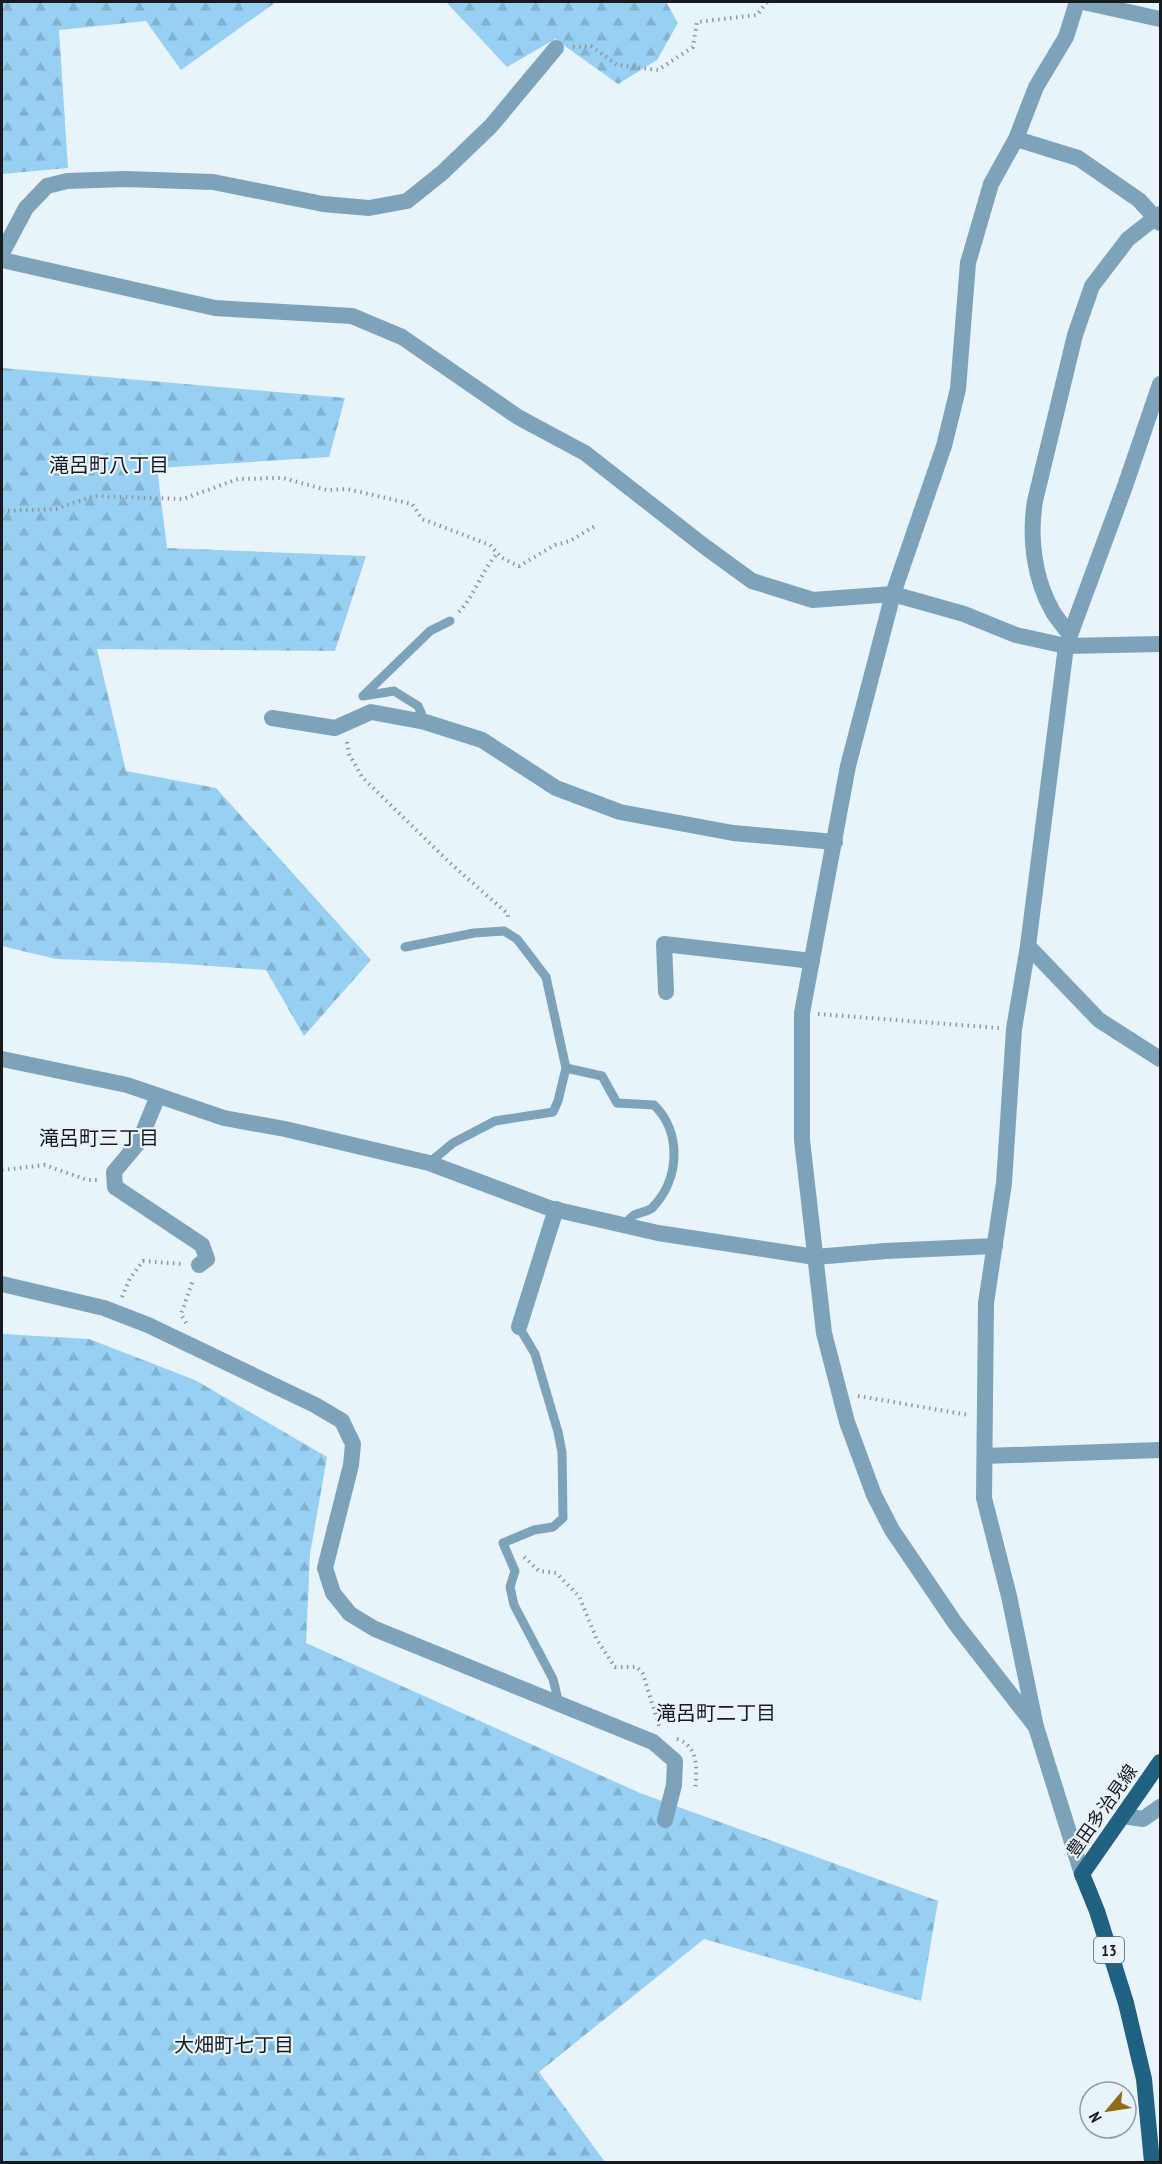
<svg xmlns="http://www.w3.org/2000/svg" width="1162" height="2164" font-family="'PT Sans Narrow','Noto Sans JP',sans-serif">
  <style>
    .forest { fill: url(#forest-firs) }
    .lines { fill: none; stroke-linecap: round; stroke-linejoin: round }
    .path { stroke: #90989d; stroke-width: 4; stroke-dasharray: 1.5 4.5; stroke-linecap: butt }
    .service { stroke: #7ca3ba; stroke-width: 9 }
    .minor { stroke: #7ca3ba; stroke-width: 16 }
    .primary { stroke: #206080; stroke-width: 16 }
    .labels { text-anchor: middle; stroke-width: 4.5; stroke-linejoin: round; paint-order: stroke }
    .shield { fill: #e9f3fa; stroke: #565c5f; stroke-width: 1.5 }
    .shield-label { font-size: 16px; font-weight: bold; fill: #171b1d }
    .street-label { font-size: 18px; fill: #171b1d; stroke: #e9f3fa }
    .neighbourhood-label { font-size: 20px; fill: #171b1d; stroke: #e9f3fa }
  </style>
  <defs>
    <pattern id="forest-firs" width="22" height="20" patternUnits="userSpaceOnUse" patternTransform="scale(1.5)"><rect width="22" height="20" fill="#97d0f2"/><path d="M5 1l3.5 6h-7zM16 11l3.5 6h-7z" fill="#81b2cf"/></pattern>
  </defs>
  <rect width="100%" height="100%" fill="#e9f3fa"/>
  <g class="forest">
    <polygon points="2,2 276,2 181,70 146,21 59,30 68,168 2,174"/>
    <polygon points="446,2 666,2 678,23 657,60 618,84 555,39 507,67"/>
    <polygon points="2,368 345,398 329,457 157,468 167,548 366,556 335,651 97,649 126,771 216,788 371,960 304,1036 266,970 170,963 56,959 2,946"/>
    <polygon points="2,1334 89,1339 195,1380 327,1457 310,1554 306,1643 640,1793 938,1901 921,2001 704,1939 539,2072 605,2162 2,2162"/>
  </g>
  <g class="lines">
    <g class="path">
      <polyline points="573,47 591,46 617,65 658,70 693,47 697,22 757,15 767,2"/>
      <polyline points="2,511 56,509 94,496 183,499 238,479 283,478 327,490 347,489 412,504 422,519 490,545 502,558 519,566 555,545 570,541 595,526"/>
      <path d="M 459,612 C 475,595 481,571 498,553"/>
      <polyline points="347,742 349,754 362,777 450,863 508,914 508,920"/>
      <polyline points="818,1014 999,1028"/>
      <polyline points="2,1170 45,1165 87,1180 98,1180"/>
      <polyline points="122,1297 130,1278 143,1261 183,1264"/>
      <polyline points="186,1323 181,1314 193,1280"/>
      <polyline points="858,1396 969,1415"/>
      <polyline points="524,1557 539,1571 556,1573 579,1596 597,1640 615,1667 637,1667 643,1674 659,1726"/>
      <path d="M 677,1739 C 699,1746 697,1770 695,1789"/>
    </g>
    <g class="service">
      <polyline points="425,722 418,706 394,691 363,696 430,631 450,621"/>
      <polyline points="405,947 474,933 504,931 517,939 546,977 566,1068 558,1101 553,1112 495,1121 453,1143 429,1163"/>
      <path d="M 566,1068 L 602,1076 L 617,1103 L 654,1105 C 682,1132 680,1180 652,1208 C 647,1212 640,1212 634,1215 C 630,1218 627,1222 624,1225"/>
      <polyline points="519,1327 535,1354 558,1432 562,1452 563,1518 553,1527 534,1530 503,1543 515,1571 510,1587 514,1605 553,1679 559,1704"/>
    </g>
    <g class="minor">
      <polyline points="1083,2 1160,19"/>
      <polyline points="1016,139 1078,158 1139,200 1160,223"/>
      <polyline points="2,253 26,208 47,186 67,181 125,179 213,182 323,204 369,208 407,201 442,173 491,126 556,48"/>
      <polyline points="2,260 215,308 352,316 402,337 518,417 585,453 704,546 752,581 813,600 893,594 964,614 1016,635 1066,646 1160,644"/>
      <path d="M 1070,635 C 1065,628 1058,620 1053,612 C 1034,579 1029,538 1035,501 L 1075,335 L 1092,286 L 1128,239 L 1160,214"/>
      <polyline points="272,718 335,728 371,712 425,722 482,740 556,788 620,812 733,833 835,842"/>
      <polyline points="1028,946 1099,1020 1160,1059"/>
      <polyline points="666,992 664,944 812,961"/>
      <polyline points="2,1059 127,1085 224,1118 285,1129 429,1163 549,1208 658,1233 815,1257 886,1251 995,1246"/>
      <polyline points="158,1096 139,1142 114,1172 115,1187 202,1245 207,1259 199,1265"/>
      <polyline points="2,1284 104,1308 148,1325 315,1405 342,1421 353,1444 351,1465 325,1568 333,1593 350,1614 375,1629 653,1742 675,1761 674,1785 665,1820"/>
      <polyline points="519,1327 556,1209"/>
      <polyline points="985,1456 1160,1450"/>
      <polyline points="1036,1727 955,1623 892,1530 874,1495 847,1422 824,1333 802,1140 802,1013 848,766 893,594 944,446 958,389 968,263 991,184 1016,139 1036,87 1066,37 1077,2"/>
      <polyline points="1123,1816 1143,1819 1160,1807"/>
      <polyline points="1082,1874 1036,1727 1009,1596 984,1498 986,1303 1004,1183 1014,1029 1028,946 1066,646 1124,489 1160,384"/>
    </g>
    <polyline class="primary" points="1152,2162 1144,2079 1126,2003 1097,1911 1082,1874 1160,1762"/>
  </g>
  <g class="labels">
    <rect class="shield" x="1094" y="1937" width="30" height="26" rx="4.5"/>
    <g class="shield-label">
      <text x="1109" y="1956">13</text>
    </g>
    <g class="street-label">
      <text transform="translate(1102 1811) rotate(-55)" y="6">豊田多治見線</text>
    </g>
    <g class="neighbourhood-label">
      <text x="109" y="472">滝呂町八丁目</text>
      <text x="99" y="1145">滝呂町三丁目</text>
      <text x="716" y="1720">滝呂町二丁目</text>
      <text x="234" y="2052">大畑町七丁目</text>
    </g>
  </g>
  <rect width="1162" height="2164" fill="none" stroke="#171b1d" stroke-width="6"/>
  <g transform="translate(1108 2110) rotate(241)"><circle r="28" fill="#e9f3fa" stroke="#959da2" stroke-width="1.5"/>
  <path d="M0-4.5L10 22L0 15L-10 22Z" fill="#906d12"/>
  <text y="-9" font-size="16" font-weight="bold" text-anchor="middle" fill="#171b1d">N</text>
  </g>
</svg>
